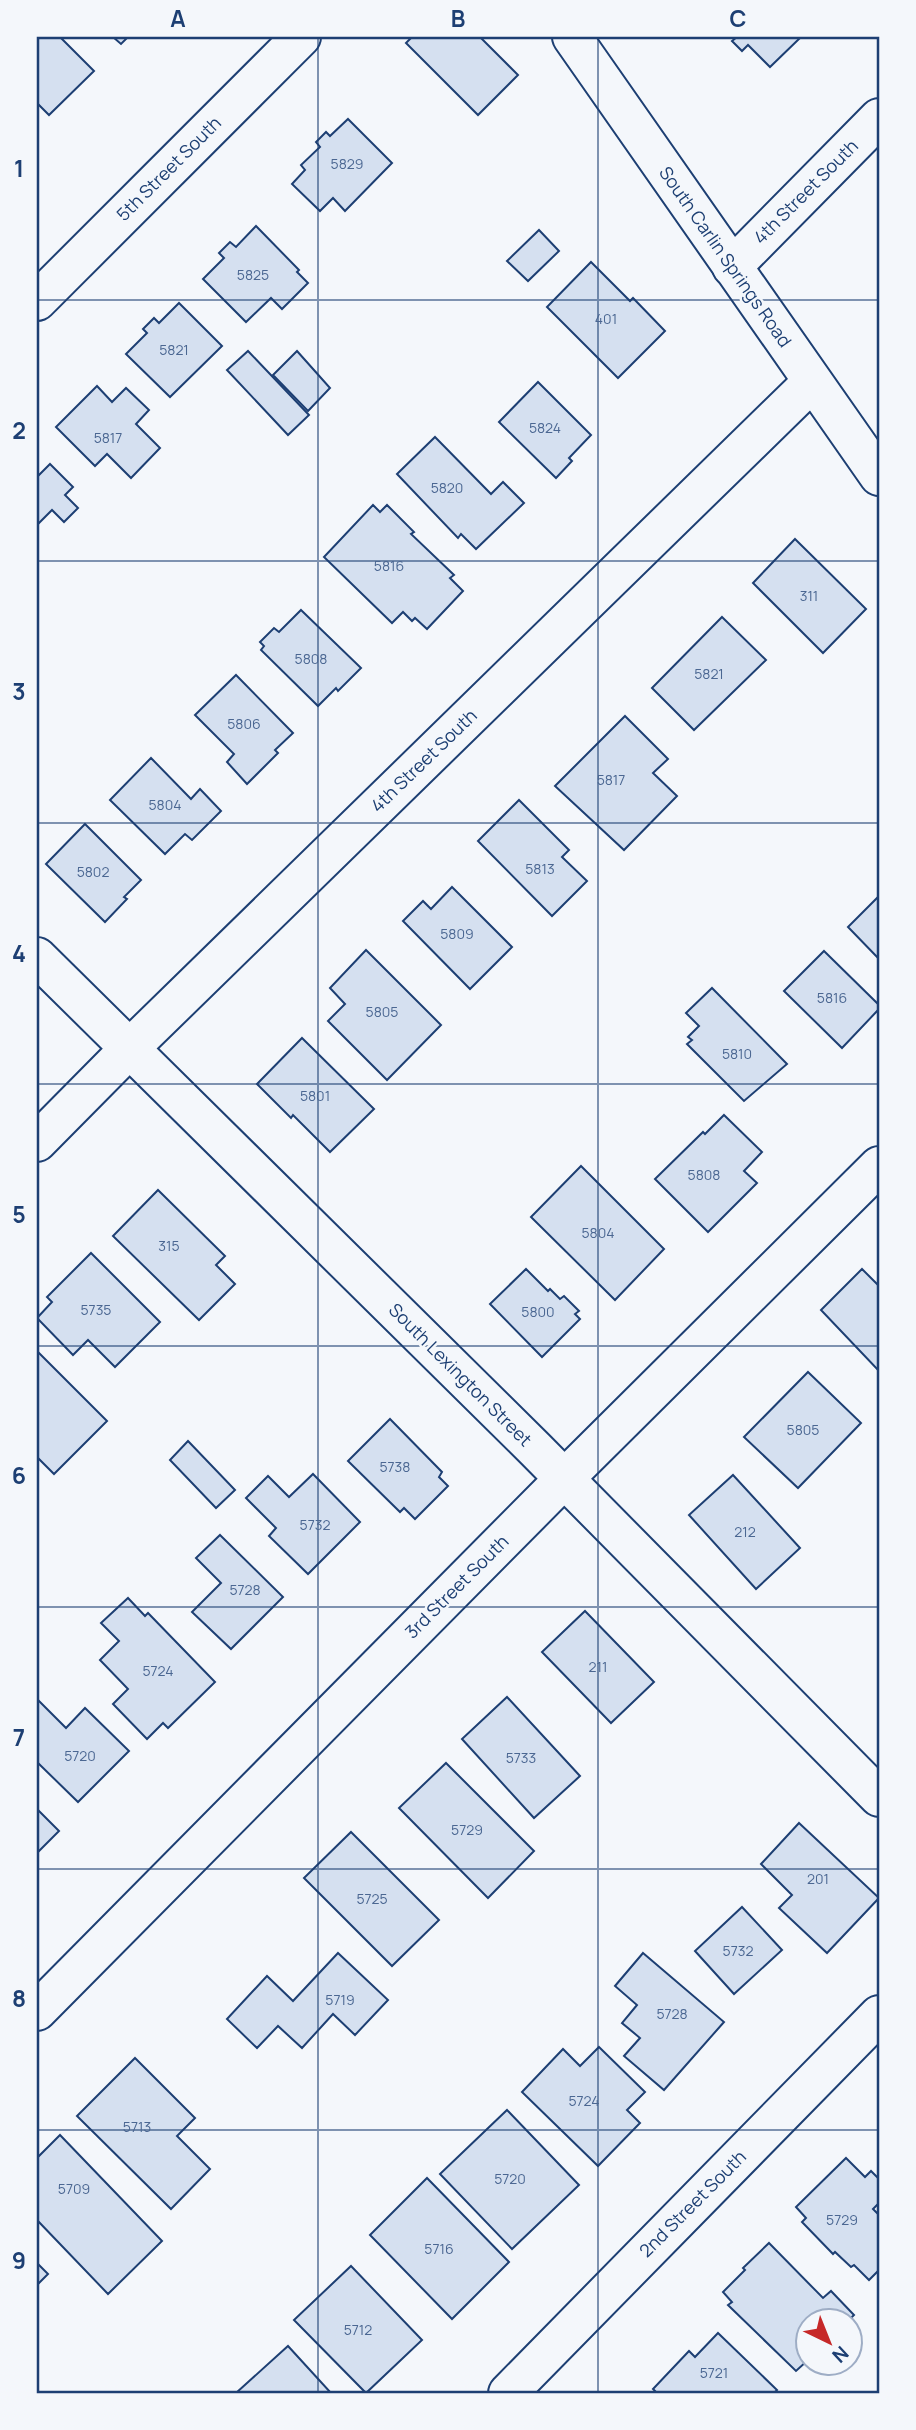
<svg xmlns="http://www.w3.org/2000/svg" width="916" height="2430" font-family="Manrope,sans-serif">
  <style>
    .building { fill: #d5e0f0; stroke: #1d3f73; stroke-width: 2 }
    .lines { fill: none; stroke-linecap: round; stroke-linejoin: round }
    .minor-casing { stroke: #1d3f73; stroke-width: 42 }
    .secondary-casing { stroke: #1d3f73; stroke-width: 42 }
    .minor { stroke: #f4f7fb; stroke-width: 38 }
    .secondary { stroke: #f4f7fb; stroke-width: 38 }
    .grid { fill: none; stroke: #1d3f73; stroke-width: 2; stroke-opacity: 0.55 }
    .labels { text-anchor: middle; stroke-width: 5; stroke-linejoin: round; paint-order: stroke }
    .number-label { font-size: 14px; fill: #4b6792 }
    .street-label { font-size: 18px; fill: #1d3f73; stroke: #f4f7fb }
    .neatline { fill: none; stroke: #1d3f73; stroke-width: 2.5 }
    .grid-label { font-size: 23px; text-anchor: middle; font-weight: bold; fill: #1d3f73 }
  </style>
  <rect width="100%" height="100%" fill="#f4f7fb"/>
  <g class="building">
    <polygon points="37,37 63,37 61,38 94,71 49,115 37,103"/>
    <polygon points="113,37 128,37 121,44"/>
    <polygon points="408,37 480,37 518,75 478,115 406,43 410,39"/>
    <polygon points="737,37 801,37 770,67 748,45 742,51 732,41"/>
    <polygon points="348,119 392,163 345,211 333,198 320,211 292,184 305,170 301,165 320,147 316,142 326,132 330,136"/>
    <polygon points="256,226 299,270 297,272 308,283 282,309 271,298 246,322 203,279 224,258 219,253 230,242 236,247"/>
    <polygon points="539,230 559,251 528,281 507,261"/>
    <polygon points="591,262 630,301 633,298 665,331 618,378 547,307"/>
    <polygon points="179,303 222,346 170,397 126,354 147,333 143,329 154,318 159,323"/>
    <polygon points="248,351 309,415 288,435 227,370"/>
    <polygon points="297,351 330,388 308,411 273,375"/>
    <polygon points="538,382 591,435 569,458 572,461 556,478 499,422"/>
    <polygon points="97,386 112,402 126,388 149,410 136,424 160,448 131,478 107,454 95,466 56,427"/>
    <polygon points="435,437 491,494 503,482 524,503 476,549 461,534 458,538 397,474"/>
    <polygon points="50,464 73,487 65,495 78,508 64,522 52,510 37,525 37,477"/>
    <polygon points="373,505 380,512 387,505 414,532 411,534 454,575 450,578 463,591 427,629 415,618 412,621 403,612 392,623 324,557"/>
    <polygon points="795,539 866,609 823,653 753,583"/>
    <polygon points="301,610 361,668 338,691 336,688 318,706 261,650 264,646 260,642 274,628 279,632"/>
    <polygon points="722,617 766,660 694,730 652,688"/>
    <polygon points="236,675 293,733 275,750 278,753 247,784 227,762 234,754 195,715"/>
    <polygon points="625,716 668,759 653,773 677,796 624,850 555,786"/>
    <polygon points="151,758 191,799 200,789 221,811 192,840 185,834 165,854 110,800"/>
    <polygon points="519,800 569,850 562,857 587,881 552,916 478,841"/>
    <polygon points="85,824 141,880 124,897 127,899 105,922 46,864"/>
    <polygon points="452,887 512,947 470,989 403,921 423,901 431,909"/>
    <polygon points="879,896 879,959 848,927"/>
    <polygon points="366,950 441,1025 387,1080 328,1021 345,1004 330,988"/>
    <polygon points="824,951 879,1005 879,1009 842,1048 784,991"/>
    <polygon points="712,988 787,1064 744,1101 687,1044 692,1040 688,1037 699,1026 686,1013"/>
    <polygon points="302,1038 374,1109 330,1152 293,1115 291,1118 257,1084"/>
    <polygon points="724,1115 762,1152 744,1171 757,1183 708,1232 655,1179 703,1132 705,1134"/>
    <polygon points="581,1166 664,1249 615,1300 531,1217"/>
    <polygon points="158,1190 225,1256 216,1265 235,1284 199,1320 113,1236"/>
    <polygon points="91,1253 160,1322 115,1367 88,1340 73,1355 37,1318 52,1302 47,1297"/>
    <polygon points="526,1269 548,1291 550,1289 560,1299 564,1296 579,1311 575,1314 580,1319 542,1357 490,1304"/>
    <polygon points="862,1269 879,1286 879,1371 821,1310"/>
    <polygon points="37,1351 107,1421 54,1474 37,1457"/>
    <polygon points="808,1372 861,1423 798,1488 744,1437"/>
    <polygon points="390,1419 442,1472 439,1477 448,1486 415,1519 404,1508 400,1512 348,1461"/>
    <polygon points="188,1441 235,1490 216,1508 170,1460"/>
    <polygon points="313,1474 360,1522 308,1574 269,1536 276,1528 246,1498 268,1476 289,1497"/>
    <polygon points="733,1475 800,1548 756,1589 689,1515"/>
    <polygon points="220,1535 283,1597 231,1649 192,1612 221,1583 196,1558"/>
    <polygon points="128,1598 145,1616 148,1613 215,1682 168,1728 163,1723 147,1739 113,1704 128,1689 100,1660 119,1641 101,1623"/>
    <polygon points="585,1611 654,1682 611,1723 542,1652"/>
    <polygon points="507,1697 580,1776 534,1818 462,1739"/>
    <polygon points="37,1699 66,1728 85,1708 129,1751 78,1802 37,1762"/>
    <polygon points="446,1763 534,1851 488,1898 399,1808"/>
    <polygon points="37,1809 59,1831 37,1853"/>
    <polygon points="799,1823 879,1898 827,1953 779,1908 792,1895 761,1864"/>
    <polygon points="351,1832 439,1920 392,1966 304,1878"/>
    <polygon points="742,1907 782,1950 734,1994 695,1951"/>
    <polygon points="338,1953 388,2000 355,2035 333,2014 302,2048 278,2026 257,2048 227,2019 267,1976 293,2001"/>
    <polygon points="643,1953 724,2022 664,2090 624,2056 640,2038 622,2023 637,2005 615,1986"/>
    <polygon points="599,2047 645,2092 627,2110 640,2123 598,2166 522,2092 563,2049 580,2066"/>
    <polygon points="135,2058 195,2118 177,2136 210,2169 171,2209 77,2116"/>
    <polygon points="507,2110 579,2185 512,2249 440,2174"/>
    <polygon points="60,2135 162,2241 108,2294 37,2220 37,2158"/>
    <polygon points="846,2158 865,2177 871,2171 879,2179 879,2203 873,2209 879,2215 879,2270 869,2280 854,2265 851,2267 835,2252 833,2254 802,2222 806,2218 796,2207"/>
    <polygon points="427,2178 509,2262 452,2319 370,2235"/>
    <polygon points="769,2243 823,2298 831,2291 854,2315 847,2322 808,2322 808,2360 796,2371 728,2305 732,2302 723,2292 745,2270 743,2268"/>
    <polygon points="37,2263 48,2274 37,2285"/>
    <polygon points="351,2266 422,2340 366,2393 294,2320"/>
    <polygon points="718,2333 777,2390 774,2393 657,2393 653,2389 689,2351 695,2357"/>
    <polygon points="288,2346 331,2393 236,2393"/>
  </g>
  <g class="lines">
    <g class="minor-casing">
      <g id="minor">
        <polyline points="732,267 879,118"/>
        <polyline points="37,301 301,37"/>
        <polyline points="37,957 535,1449 879,1797"/>
        <polyline points="37,1142 130,1048 812,382"/>
        <polyline points="37,2011 564,1479 879,1166"/>
        <polyline points="508,2393 879,2015"/>
      </g>
    </g>
    <g class="secondary-casing">
      <polyline id="secondary" points="572,37 879,476"/>
    </g>
    <use href="#minor" class="minor"/>
    <use href="#secondary" class="secondary"/>
  </g>
  <path class="grid" d="M 318,37 L 318,2393M 598,37 L 598,2393M 37,300 L 879,300M 37,561 L 879,561M 37,823 L 879,823M 37,1084 L 879,1084M 37,1346 L 879,1346M 37,1607 L 879,1607M 37,1869 L 879,1869M 37,2130 L 879,2130"/>
  <g class="labels">
    <g class="number-label">
      <text x="347" y="169">5829</text>
      <text x="253" y="280">5825</text>
      <text x="606" y="324">401</text>
      <text x="174" y="355">5821</text>
      <text x="545" y="433">5824</text>
      <text x="108" y="443">5817</text>
      <text x="447" y="493">5820</text>
      <text x="389" y="571">5816</text>
      <text x="809" y="601">311</text>
      <text x="311" y="664">5808</text>
      <text x="709" y="679">5821</text>
      <text x="244" y="729">5806</text>
      <text x="611" y="785">5817</text>
      <text x="165" y="810">5804</text>
      <text x="540" y="874">5813</text>
      <text x="93" y="877">5802</text>
      <text x="457" y="939">5809</text>
      <text x="832" y="1003">5816</text>
      <text x="382" y="1017">5805</text>
      <text x="737" y="1059">5810</text>
      <text x="315" y="1101">5801</text>
      <text x="704" y="1180">5808</text>
      <text x="598" y="1238">5804</text>
      <text x="169" y="1251">315</text>
      <text x="96" y="1315">5735</text>
      <text x="538" y="1317">5800</text>
      <text x="803" y="1435">5805</text>
      <text x="395" y="1472">5738</text>
      <text x="315" y="1530">5732</text>
      <text x="745" y="1537">212</text>
      <text x="245" y="1595">5728</text>
      <text x="598" y="1672">211</text>
      <text x="158" y="1676">5724</text>
      <text x="80" y="1761">5720</text>
      <text x="521" y="1763">5733</text>
      <text x="467" y="1835">5729</text>
      <text x="818" y="1884">201</text>
      <text x="372" y="1904">5725</text>
      <text x="738" y="1956">5732</text>
      <text x="340" y="2005">5719</text>
      <text x="672" y="2019">5728</text>
      <text x="584" y="2106">5724</text>
      <text x="137" y="2132">5713</text>
      <text x="510" y="2184">5720</text>
      <text x="74" y="2194">5709</text>
      <text x="842" y="2225">5729</text>
      <text x="439" y="2254">5716</text>
      <text x="358" y="2335">5712</text>
      <text x="714" y="2378">5721</text>
    </g>
    <g class="street-label">
      <text transform="translate(169 169) rotate(-45)" y="6">5th Street South</text>
      <text transform="translate(806 192) rotate(-45)" y="6">4th Street South</text>
      <text transform="translate(725 257) rotate(55)" y="6">South Carlin Springs Road</text>
      <text transform="translate(424 761) rotate(-44)" y="6">4th Street South</text>
      <text transform="translate(460 1375) rotate(45)" y="6">South Lexington Street</text>
      <text transform="translate(457 1587) rotate(-45)" y="6">3rd Street South</text>
      <text transform="translate(693 2204) rotate(-45)" y="6">2nd Street South</text>
    </g>
  </g>
  <rect width="916" height="2430" fill="none" stroke="#f4f7fb" stroke-width="77"/>
  <g transform="translate(829 2342) rotate(137)"><circle r="33" fill="#f4f7fb" stroke="#9eadc5" stroke-width="2"/>
  <path d="M0-5L12 26L0 18L-12 26Z" fill="#c62828"/>
  <text y="-10" font-size="19" font-weight="bold" text-anchor="middle" fill="#1d3f73">N</text>
  </g>
  <rect x="38" y="38" width="840" height="2354" class="neatline"/>
  <g class="grid-label">
    <text x="178" y="27">A</text>
    <text x="458" y="27">B</text>
    <text x="738" y="27">C</text>
    <text x="19" y="177">1</text>
    <text x="19" y="439">2</text>
    <text x="19" y="700">3</text>
    <text x="19" y="962">4</text>
    <text x="19" y="1223">5</text>
    <text x="19" y="1484">6</text>
    <text x="19" y="1746">7</text>
    <text x="19" y="2007">8</text>
    <text x="19" y="2269">9</text>
  </g>
</svg>
